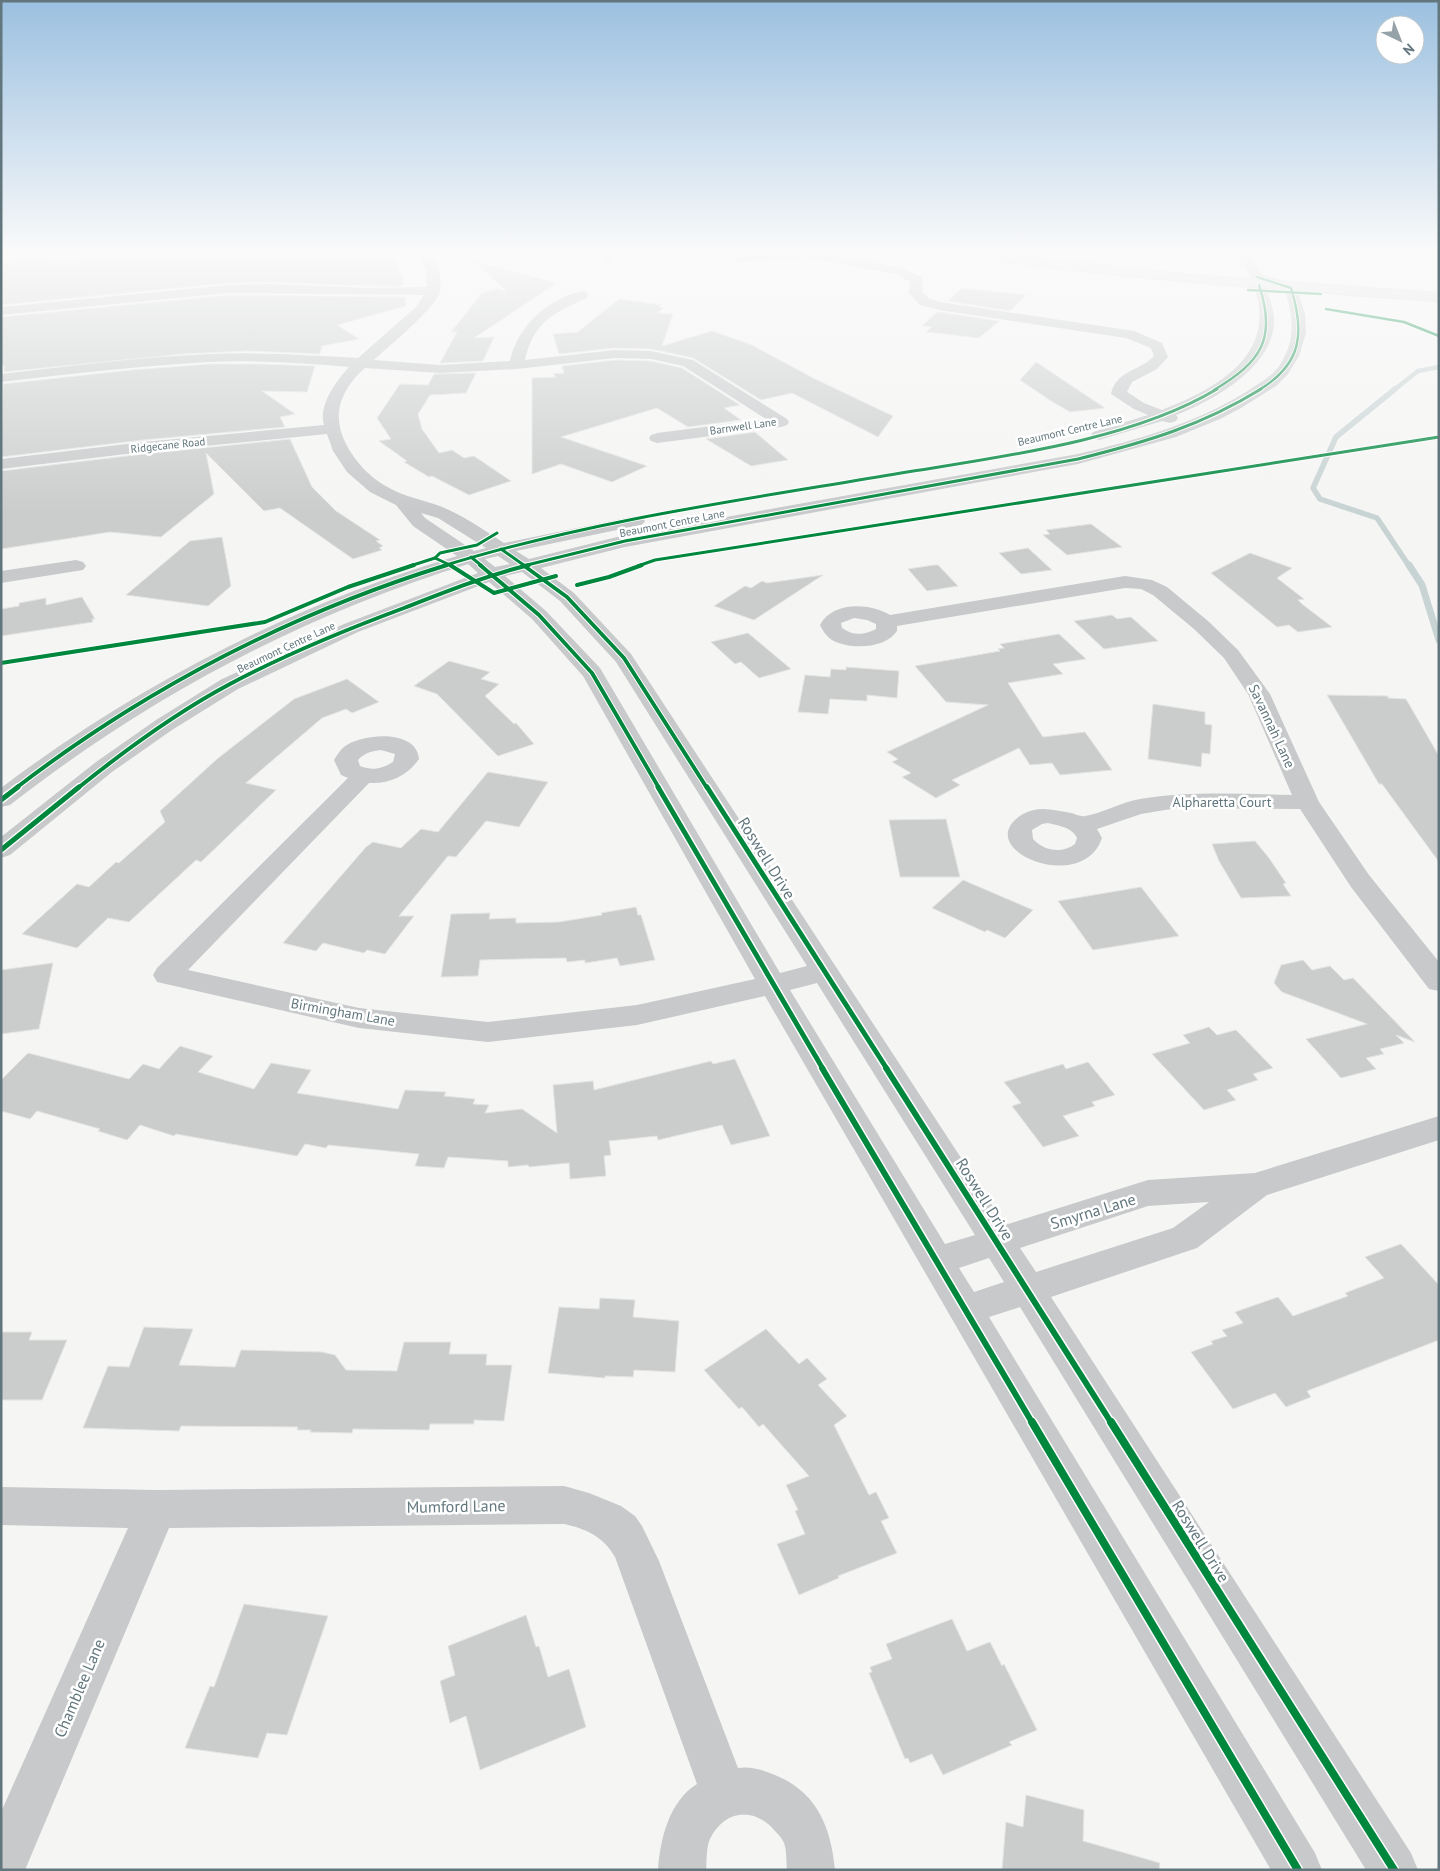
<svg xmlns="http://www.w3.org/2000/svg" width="1440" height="1871" font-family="'PT Sans',sans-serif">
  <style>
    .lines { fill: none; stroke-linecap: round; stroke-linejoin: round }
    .stream-far2 { stroke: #c8d3d4; stroke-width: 4.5 }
    .stream-far1 { stroke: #c8d3d4; stroke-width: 5.5 }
    .stream { stroke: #c8d3d4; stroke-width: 7 }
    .building { fill: #cbcdcd; stroke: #e4e4e4 }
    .major-casing { stroke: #d1d2d2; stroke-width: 2 }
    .minor { fill: #c7c9ca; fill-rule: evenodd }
    .major { fill: #dddede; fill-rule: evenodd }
    .cycleway-far5-casing { stroke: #fff; stroke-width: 4 }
    .cycleway-far4-casing { stroke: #fff; stroke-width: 5 }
    .cycleway-far3-casing { stroke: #fff; stroke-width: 6 }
    .cycleway-far2-casing { stroke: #fff; stroke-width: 8 }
    .cycleway-far1-casing { stroke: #fff; stroke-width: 9 }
    .cycleway-casing { stroke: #fff; stroke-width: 11 }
    .cycleway-far5 { stroke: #00873e; stroke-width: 2.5 }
    .cycleway-far4 { stroke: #00873e; stroke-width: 3 }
    .cycleway-far3 { stroke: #00873e; stroke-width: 4 }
    .cycleway-far2 { stroke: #00873e; stroke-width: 5 }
    .cycleway-far1 { stroke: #00873e; stroke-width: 6 }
    .cycleway { stroke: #00873e; stroke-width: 8 }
    .labels { text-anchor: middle; stroke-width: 5; stroke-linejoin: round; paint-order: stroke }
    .far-street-label { font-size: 11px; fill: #61767d; stroke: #fff }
    .street-label { font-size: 14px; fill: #61767d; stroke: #fff }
    .near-street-label { font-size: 16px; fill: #61767d; stroke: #fff }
  </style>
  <rect width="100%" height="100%" fill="#f5f5f4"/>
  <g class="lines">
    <g class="stream-far2">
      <polyline points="607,262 611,251"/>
      <polyline points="1394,390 1418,371 1439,367"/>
    </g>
    <polyline class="stream-far1" points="1395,389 1336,437 1313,488 1320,499 1377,518 1409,566"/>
    <polyline class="stream" points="1409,565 1422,585 1439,640"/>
  </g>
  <g class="building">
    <polygon points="205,251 318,251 319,258 349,251 380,251 391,254 402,275 403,286 367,286 271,282 229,283 1,305 1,261 52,260 48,263"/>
    <polygon points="474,261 557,283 474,338 494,337 483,361 440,363 457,332 451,332 482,293 497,289 507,292"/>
    <polygon points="962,288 1026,295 1010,311 948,301"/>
    <polygon points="229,295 405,297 406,306 337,325 359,339 322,346 320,354 247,351 184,354 4,372 4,365 1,366 1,317"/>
    <polygon points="619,299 662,305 659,307 664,308 657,313 673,314 662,346 712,331 752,345 815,379 893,416 878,437 792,393 761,400 693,358 651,349 615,348 559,354 553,334 578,332"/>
    <polygon points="937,312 939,312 999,321 979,338 926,332 932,327 922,326"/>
    <polygon points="615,360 651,361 682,368 740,405 724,408 741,420 688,427 657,408 561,437 647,466 612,482 561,464 532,474 532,378 556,377 553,374 564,373 562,366"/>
    <polygon points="1036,362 1105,408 1070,412 1051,401 1020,380"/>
    <polygon points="209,364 262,364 315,366 307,392 262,391 295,414 280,417 285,427 143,440 1,457 3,384 131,370"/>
    <polygon points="476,373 466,393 430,395 418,414 422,429 439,453 452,450 464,458 474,456 511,481 469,495 432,476 429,477 404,462 407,461 379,441 391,439 377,418 400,384 428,385 434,374"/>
    <polygon points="755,432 788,460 751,466 706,439"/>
    <polygon points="290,439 312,487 336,511 380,540 376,541 383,546 379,548 382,550 353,559 280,508 264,511 206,453 214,494 161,537 110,532 1,549 1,471 143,454"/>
    <polygon points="1091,524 1122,547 1067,555 1043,535 1050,534 1046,530"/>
    <polygon points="222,537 231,586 208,606 126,595 190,541"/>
    <polygon points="1028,548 1052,570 1021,574 999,553"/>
    <polygon points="1250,553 1292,568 1277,578 1304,599 1298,600 1302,604 1332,627 1298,632 1289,625 1277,627 1211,573"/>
    <polygon points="934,565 938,565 958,586 927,591 908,569"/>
    <polygon points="823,575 754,620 714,606 745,586 751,588 762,581 767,583"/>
    <polygon points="82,597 95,619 92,619 93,622 1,636 1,609 19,606 19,603 46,598 46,605"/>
    <polygon points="1112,615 1117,619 1131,617 1158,641 1104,649 1074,621"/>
    <polygon points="748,633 791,669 759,678 741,662 735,664 711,642"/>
    <polygon points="1059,634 1086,659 1053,664 1063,674 1008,683 1043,737 1085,732 1112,770 1060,775 1052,763 1030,765 1019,748 952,780 960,785 936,798 902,777 911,773 892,762 898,759 887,752 988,705 946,702 915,666 1000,651 998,649 1004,648 1000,644"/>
    <polygon points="449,661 490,672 481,679 499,684 485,696 514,724 516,723 534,744 498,756 437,694 414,686"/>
    <polygon points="846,667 899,671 897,698 867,695 867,701 830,699 828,714 798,712 805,675 830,677 831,669 846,670"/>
    <polygon points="347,679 379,702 352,713 346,709 322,718 246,783 276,790 201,862 196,860 129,922 108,918 77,948 22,934 77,884 89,887 116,862 119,863 165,822 160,811 217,759 294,699"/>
    <polygon points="1327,695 1388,696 1388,698 1406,699 1439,756 1439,862 1382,784 1379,784"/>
    <polygon points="1153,704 1205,712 1205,724 1212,725 1210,754 1202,753 1201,767 1148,759"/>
    <polygon points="488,772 548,782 519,827 486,821 456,857 448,856 399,916 414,916 385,954 367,950 364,953 323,943 316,951 283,943 366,847 373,842 401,848 421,829 438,832"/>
    <polygon points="946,819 960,877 900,877 889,820"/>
    <polygon points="1255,841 1269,858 1286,883 1283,884 1291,896 1241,898 1219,861 1212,844"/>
    <polygon points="963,880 1033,910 1005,938 987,930 985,932 932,908"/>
    <polygon points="1141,887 1179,936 1093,950 1058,901"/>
    <polygon points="636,907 638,915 641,915 655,960 620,966 617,958 585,963 585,960 567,962 566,958 480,960 478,976 441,977 451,914 490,913 489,919 516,918 516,923 559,922 602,915 601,913"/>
    <polygon points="1303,960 1312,970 1330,966 1344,980 1353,978 1415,1042 1396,1035 1404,1043 1380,1049 1384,1054 1366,1058 1376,1069 1341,1078 1306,1039 1367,1024 1282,992 1274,983 1281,965"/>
    <polygon points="53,963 39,1029 1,1034 1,970"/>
    <polygon points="1209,1027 1217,1035 1236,1030 1273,1068 1253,1074 1258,1080 1227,1090 1236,1100 1204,1110 1152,1054 1190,1043 1183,1035"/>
    <polygon points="180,1046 213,1056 198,1072 254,1089 271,1063 311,1070 297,1093 398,1109 405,1090 446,1092 444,1096 475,1099 473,1104 489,1105 485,1113 522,1109 557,1133 553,1085 593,1081 594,1090 711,1061 713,1064 735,1059 770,1136 731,1145 722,1125 658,1140 657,1136 609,1141 611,1155 604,1156 606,1176 570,1179 569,1163 529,1167 528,1165 508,1167 508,1161 448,1157 444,1168 415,1166 419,1154 328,1145 326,1148 305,1144 297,1156 176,1134 174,1136 140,1125 127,1140 98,1131 100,1129 37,1111 30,1119 1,1111 1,1080 28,1053 129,1079 143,1064 159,1069"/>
    <polygon points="1088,1062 1115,1095 1092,1102 1095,1106 1063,1116 1079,1136 1043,1147 1012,1106 1021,1103 1004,1082 1063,1064 1066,1069"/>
    <polygon points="1401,1244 1439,1285 1439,1340 1307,1391 1311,1397 1286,1407 1275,1393 1233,1409 1191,1352 1213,1344 1211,1341 1227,1336 1222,1330 1243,1323 1235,1312 1278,1297 1293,1316 1348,1296 1345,1293 1384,1278 1365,1257"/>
    <polygon points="600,1298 635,1300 633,1317 679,1321 675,1372 634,1370 633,1377 605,1376 605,1378 548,1373 559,1307 599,1309"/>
    <polygon points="144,1327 193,1329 179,1365 235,1367 241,1350 322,1352 335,1355 346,1370 397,1371 404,1342 451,1342 449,1354 487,1354 486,1365 512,1365 504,1421 474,1420 474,1424 430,1424 429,1430 353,1429 352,1433 310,1432 311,1430 297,1430 298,1427 181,1426 179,1431 83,1428 108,1366 129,1367"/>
    <polygon points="766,1329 799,1364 807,1358 827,1379 818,1385 847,1416 834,1425 869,1495 876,1492 889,1518 881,1521 897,1553 838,1576 839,1578 799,1595 777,1544 805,1534 795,1511 798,1510 786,1485 809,1476 763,1424 759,1427 742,1407 739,1409 704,1370"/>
    <polygon points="1,1332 32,1332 29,1340 67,1340 42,1400 1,1400"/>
    <polygon points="244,1604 328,1616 287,1735 267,1733 258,1758 185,1748 210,1686 214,1687"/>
    <polygon points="526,1615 536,1647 539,1646 548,1677 569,1669 586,1727 480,1770 466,1716 450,1723 440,1681 455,1675 448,1646"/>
    <polygon points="952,1619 967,1651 990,1642 1002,1666 1004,1664 1037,1730 1009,1742 1012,1745 943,1775 932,1754 910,1763 908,1758 905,1759 869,1673 872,1672 870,1667 892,1659 886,1644"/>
    <polygon points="1026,1795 1084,1810 1083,1841 1160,1863 1159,1870 1002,1870 1006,1822 1023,1827"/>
  </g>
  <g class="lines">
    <g class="major-casing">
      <path id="major" d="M 941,251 L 972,251 L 1192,275 L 1439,293 L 1439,301 C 1274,290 1110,277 947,255 Z"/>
    </g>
    <g class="minor">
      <polygon points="1,251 43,251 37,255 1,256"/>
      <path d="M 418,251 L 430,251 C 438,261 442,279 440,291 C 438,306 388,347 374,360 L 440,365 L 510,361 C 518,325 547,300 582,291 L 587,292 L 588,295 L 587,298 C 555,312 533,322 525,360 L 615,350 L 651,351 L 688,359 L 693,360 L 787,419 L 789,422 L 787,425 L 781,427 L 657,443 L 651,441 L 649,438 L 651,435 L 657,433 L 766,419 L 683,366 L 651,359 L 615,358 L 517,369 L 440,373 L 365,368 C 350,381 337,400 339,421 C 341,445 363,473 384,485 C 406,499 430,500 451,511 C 470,520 487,532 504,543 L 636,516 L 642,517 L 645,521 L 642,525 L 636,526 L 516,551 L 529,559 L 625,535 L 1078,454 C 1137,440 1194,424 1246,392 C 1258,384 1273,377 1281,363 C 1296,339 1293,317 1285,290 L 1265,284 C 1269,296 1275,312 1274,325 C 1270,369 1212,401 1176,415 L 1178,418 L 1176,421 L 1170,423 L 1162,421 L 1099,440 L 1093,438 L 1091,435 L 1093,432 L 1148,415 L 1134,409 L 1111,394 C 1116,370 1139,372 1154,356 L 1151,348 L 1126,338 L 939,310 L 920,305 L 909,293 L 910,282 L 896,274 L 810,258 L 739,262 L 735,261 L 733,258 L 735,255 C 775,245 818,252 858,259 C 881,264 900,266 921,277 L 923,280 L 922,292 L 930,299 L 940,302 L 1134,331 L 1162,343 L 1168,357 L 1157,369 L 1132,382 L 1127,392 L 1144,403 L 1162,410 C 1226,385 1285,348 1248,272 C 1243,263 1236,258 1231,251 L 1244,251 L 1251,258 L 1261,274 L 1296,285 L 1297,288 L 1305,314 L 1306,333 L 1299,356 L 1288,374 L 1276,386 L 1241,408 L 1220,419 L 1176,437 L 1078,464 L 625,547 L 541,568 L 574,593 L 631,654 L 1005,1225 L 1148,1180 L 1255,1173 L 1439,1116 L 1439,1140 L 1267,1195 L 1197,1248 L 1051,1297 L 1411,1853 L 1418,1870 L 1366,1870 L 1020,1307 L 989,1317 L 1315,1853 L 1322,1870 L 1271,1870 L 765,996 L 637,1025 L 488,1042 L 359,1028 L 157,982 L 153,975 L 157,968 L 348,778 L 341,775 L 334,760 C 338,754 341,748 347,745 C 366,733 417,730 419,759 C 407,776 390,784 369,783 L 188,970 L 359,1008 L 488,1022 L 637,1005 L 755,979 L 583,676 L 532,619 L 489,582 L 358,632 L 238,689 L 172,730 L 112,772 L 10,855 L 1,858 L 1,837 L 96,762 L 156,720 L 222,679 L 344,624 L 478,573 L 468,564 C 301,616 147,698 10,805 L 1,807 L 1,788 C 138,684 292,605 457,556 L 413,526 L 396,505 L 370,492 L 347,472 L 333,451 L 327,434 L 143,452 L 1,469 L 1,459 L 143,442 L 324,425 C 318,405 337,380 349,367 C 303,363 256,360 209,362 C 139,366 70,374 1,382 L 1,374 C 71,366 140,357 210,354 C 259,352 309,355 358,358 L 416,307 L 424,295 L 229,293 L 1,315 L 1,307 L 229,285 L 271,284 L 367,288 L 427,287 L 426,269 ZM 421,513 L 438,518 L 486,548 L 474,551 L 425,518 ZM 498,556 L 510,564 L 495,567 L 485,559 ZM 522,572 L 560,601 L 616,662 L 807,966 L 780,973 L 600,668 L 546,611 L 505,576 ZM 381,750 L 395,754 L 393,762 C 381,769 373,771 360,766 L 358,760 C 364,753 372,751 381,750 ZM 817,983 L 975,1235 L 945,1244 L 790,990 ZM 1209,1202 L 1173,1228 L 1036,1272 L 1020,1248 L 1148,1206 ZM 989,1258 L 1004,1282 L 974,1292 L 959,1268 Z"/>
      <polygon points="76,560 83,562 86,566 83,570 1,583 1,571"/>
      <path d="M 1125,576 L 1152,580 L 1167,587 L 1208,621 L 1238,650 L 1270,694 L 1319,802 L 1369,875 L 1439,962 L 1439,991 L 1429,989 L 1351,887 L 1300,809 L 1177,808 L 1141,814 L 1097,829 L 1102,838 C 1082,897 967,848 1023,814 C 1038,805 1055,810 1071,813 C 1075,814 1081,817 1085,816 C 1104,813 1121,802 1140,799 C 1190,791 1241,794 1292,795 L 1248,694 L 1224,658 L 1194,629 L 1153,595 L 1141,589 L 1125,588 L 897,626 L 897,631 C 885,649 850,650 832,640 C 826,636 823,631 820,625 C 833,601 869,603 890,615 ZM 854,618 L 867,620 L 876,624 L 876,629 C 865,635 853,636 842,628 L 841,623 ZM 1048,823 C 1059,826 1072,827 1077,838 L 1075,844 C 1062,854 1044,851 1033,839 L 1032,830 L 1042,824 Z"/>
      <path d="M 564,1486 L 589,1493 L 621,1506 L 635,1516 L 642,1526 L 659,1561 L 738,1768 C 751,1766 763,1770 775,1775 C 817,1792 831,1827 835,1870 L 787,1870 C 786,1861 787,1851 784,1843 C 782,1838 778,1834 775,1831 C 754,1806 724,1810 710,1839 C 706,1847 707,1861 706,1870 L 658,1870 C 660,1840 669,1801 697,1784 L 615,1557 C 603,1536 586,1529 564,1524 L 169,1528 L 25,1870 L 1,1870 L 1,1812 L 128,1528 L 1,1525 L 1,1487 L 157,1490 Z"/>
    </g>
    <use href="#major" class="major"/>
    <g class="cycleway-far5-casing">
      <g id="cycleway-far5">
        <path d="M 1257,277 L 1291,288 C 1305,333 1302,364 1259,390"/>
        <polyline points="1248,290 1321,294"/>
        <polyline points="1326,309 1404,322 1439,336"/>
        <path d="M 1214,390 C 1261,362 1277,339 1259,285"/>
      </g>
    </g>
    <g class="cycleway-far4-casing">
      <g id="cycleway-far4">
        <polyline points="501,549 525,566"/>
        <polyline points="471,557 482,566"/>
        <polyline points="435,558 440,553 477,545 497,533"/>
        <polyline points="410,566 435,558 452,566"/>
        <path d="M 443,566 C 592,520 748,499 901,473 C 999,457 1131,441 1217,389"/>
        <path d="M 523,566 L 625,541 L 1078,459 C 1146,442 1201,426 1261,389"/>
        <polyline points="638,566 655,560 1439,437"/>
      </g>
    </g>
    <g class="cycleway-far3-casing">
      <g id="cycleway-far3">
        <polyline points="450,565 494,593 556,576"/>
        <polyline points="480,565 539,615 592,673 659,788"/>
        <polyline points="523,565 567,597 624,658 707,788"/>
        <polyline points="577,585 609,577 642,565"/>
        <polyline points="1,663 265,622 348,587 414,565"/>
        <path d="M 16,788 C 145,689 292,613 447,565"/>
        <path d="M 78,788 C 124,751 177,712 230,684 C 286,654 345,630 404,608 C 445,592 485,576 529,565"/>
      </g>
    </g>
    <g class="cycleway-far2-casing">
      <g id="cycleway-far2">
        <polyline points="658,787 823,1069"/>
        <polyline points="707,787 887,1069"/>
        <polyline points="1,800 18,787"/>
        <polyline points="1,850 79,787"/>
      </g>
    </g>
    <g class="cycleway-far1-casing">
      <g id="cycleway-far1">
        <polyline points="822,1068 1033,1424"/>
        <polyline points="886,1068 1112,1424"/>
      </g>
    </g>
    <g class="cycleway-casing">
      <g id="cycleway">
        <polyline points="1032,1422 1298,1870"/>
        <polyline points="1111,1422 1394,1870"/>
      </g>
    </g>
    <use href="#cycleway-far5" class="cycleway-far5"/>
    <use href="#cycleway-far4" class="cycleway-far4"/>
    <use href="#cycleway-far3" class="cycleway-far3"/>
    <use href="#cycleway-far2" class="cycleway-far2"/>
    <use href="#cycleway-far1" class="cycleway-far1"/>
    <use href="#cycleway" class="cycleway"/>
  </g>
  <linearGradient id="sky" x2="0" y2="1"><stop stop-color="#9bc0e0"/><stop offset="0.49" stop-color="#fafafa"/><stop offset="1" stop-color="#fafafa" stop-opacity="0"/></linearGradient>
  <rect width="1440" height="513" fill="url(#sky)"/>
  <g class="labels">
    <g class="far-street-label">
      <text transform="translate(743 426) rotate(-8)" y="4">Barnwell Lane</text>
      <text transform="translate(1070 430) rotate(-13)" y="4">Beaumont Centre Lane</text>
      <text transform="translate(168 445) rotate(-6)" y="4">Ridgecane Road</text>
      <text transform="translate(672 523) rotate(-11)" y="4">Beaumont Centre Lane</text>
      <text transform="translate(286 647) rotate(-25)" y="4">Beaumont Centre Lane</text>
    </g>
    <g class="street-label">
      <text transform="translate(1272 726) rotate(65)" y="5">Savannah Lane</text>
      <text x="1222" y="807">Alpharetta Court</text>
      <text transform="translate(343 1012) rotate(10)" y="5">Birmingham Lane</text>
    </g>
    <g class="near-street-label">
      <text transform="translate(767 858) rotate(58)" y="6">Roswell Drive</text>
      <text transform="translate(985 1199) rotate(58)" y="6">Roswell Drive</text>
      <text transform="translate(1093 1211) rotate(-17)" y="6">Smyrna Lane</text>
      <text transform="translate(456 1506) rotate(-1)" y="6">Mumford Lane</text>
      <text transform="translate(1201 1541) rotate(58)" y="6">Roswell Drive</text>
      <text transform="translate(79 1688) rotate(-67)" y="6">Chamblee Lane</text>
    </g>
  </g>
  <rect width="1440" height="1871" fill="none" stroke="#61767d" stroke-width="5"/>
  <g transform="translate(1400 40) rotate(137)"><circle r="24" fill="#ffffff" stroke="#c0c8cb"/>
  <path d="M0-4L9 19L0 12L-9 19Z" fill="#95a2a7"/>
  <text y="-8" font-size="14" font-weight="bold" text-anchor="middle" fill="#61767d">N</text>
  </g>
</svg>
